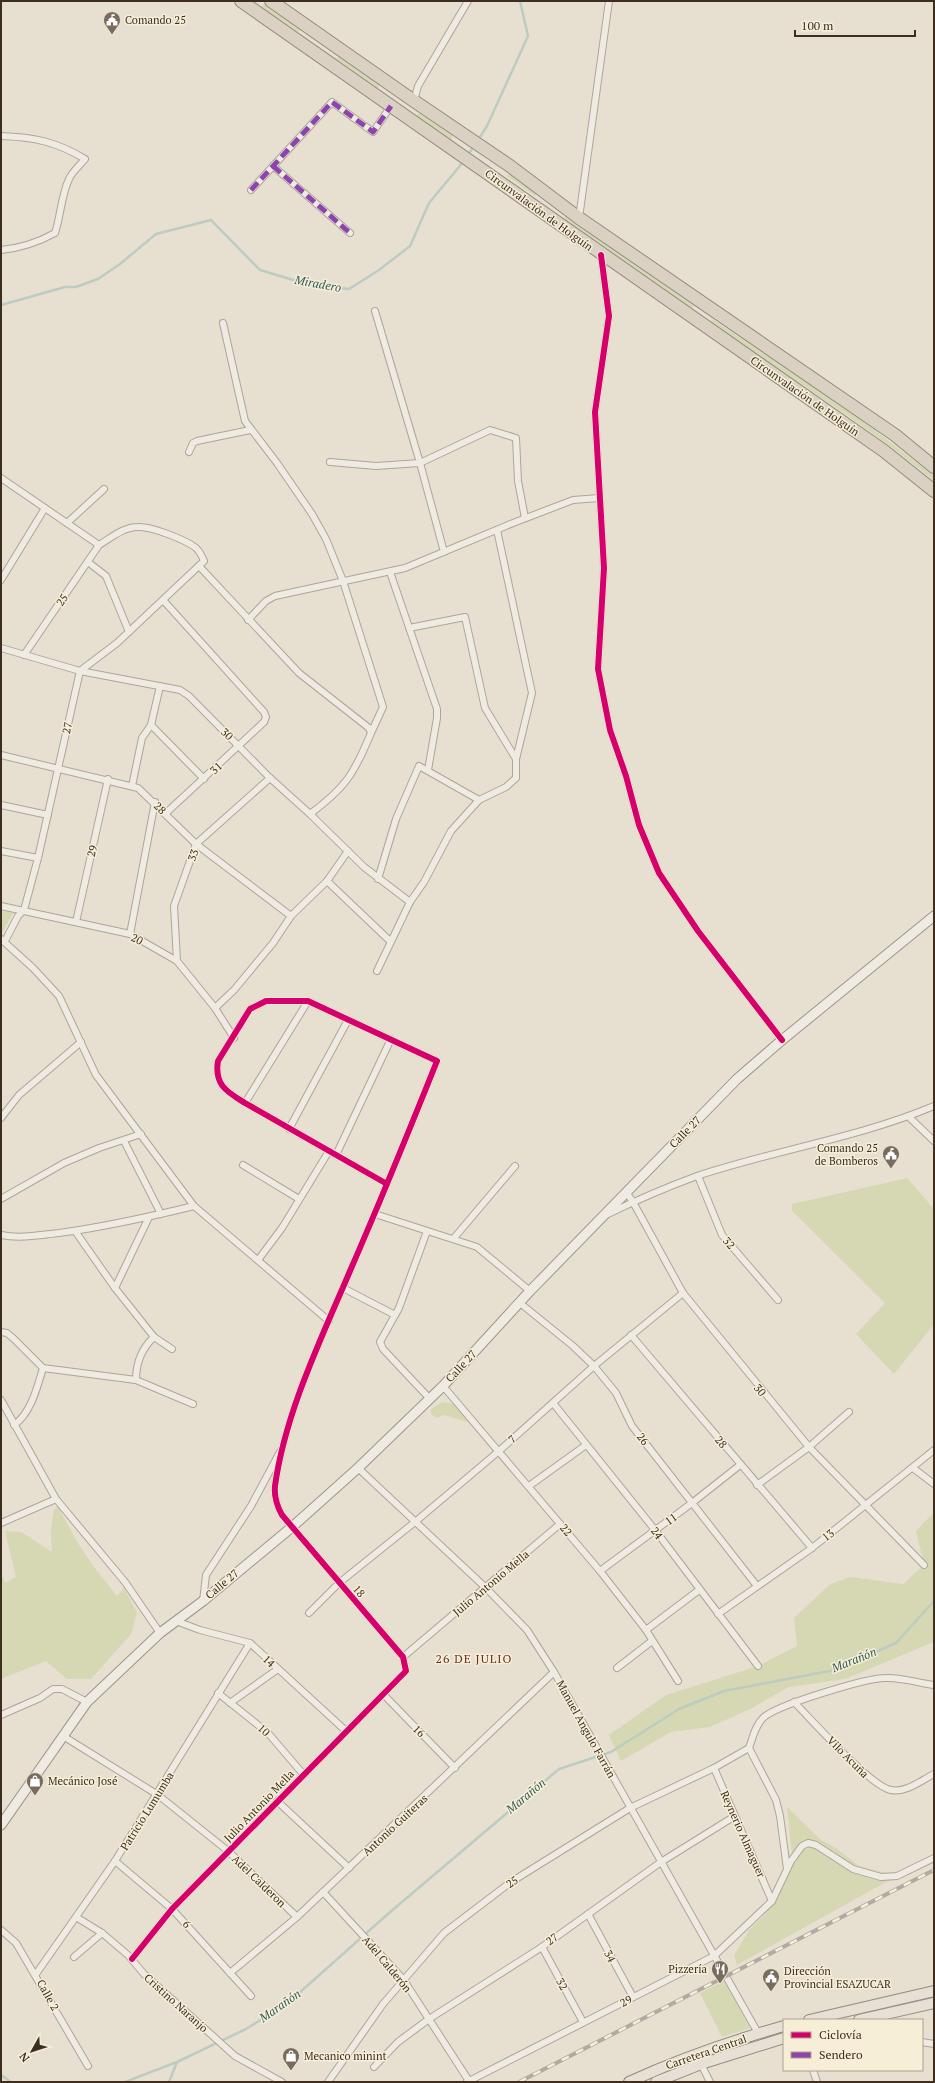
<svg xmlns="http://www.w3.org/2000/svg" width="935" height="2083" font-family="'PT Serif',serif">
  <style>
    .green { fill: #d6d7b3 }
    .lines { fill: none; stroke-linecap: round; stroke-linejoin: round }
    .stream { stroke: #bcccc2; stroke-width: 2.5 }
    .street-casing { stroke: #ada599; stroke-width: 8 }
    .secondary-casing { stroke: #9c958a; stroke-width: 11 }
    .primary-casing { stroke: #928b80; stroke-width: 12 }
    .highway-casing { stroke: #928b80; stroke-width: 14 }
    .street { stroke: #efebe3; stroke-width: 6 }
    .secondary { stroke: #efebe3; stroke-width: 9 }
    .primary { stroke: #e6e1d4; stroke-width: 10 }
    .highway { stroke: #dad1c2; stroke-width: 12 }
    .rail-casing { stroke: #afaaa2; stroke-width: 4 }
    .rail { stroke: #f7eed8; stroke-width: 2.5; stroke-dasharray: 8; stroke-linecap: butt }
    .quiet { stroke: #8e44ad; stroke-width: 5; stroke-dasharray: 10 5; stroke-linecap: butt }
    .cycleway-casing { stroke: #f7eed8; stroke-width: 8 }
    .cycleway { stroke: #d6006c; stroke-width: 6 }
    .labels { text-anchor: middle; stroke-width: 3; stroke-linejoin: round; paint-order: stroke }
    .poi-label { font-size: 11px; fill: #3d2e20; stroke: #f7eed8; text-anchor: start }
    .street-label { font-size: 11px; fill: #3d2e20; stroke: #f7eed8 }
    .water-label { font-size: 12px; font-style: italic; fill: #2f5d5a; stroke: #f7eed8 }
    .neighbourhood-label { font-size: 12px; letter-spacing: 1px; fill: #6b2e1e; stroke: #f7eed8 }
  </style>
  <rect width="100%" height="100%" fill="#e7e0d1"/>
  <g class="green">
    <polygon points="264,4 301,30 299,32 261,7"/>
    <polygon points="339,56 380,85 378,88 337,59"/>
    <polygon points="419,113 453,136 451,140 416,116"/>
    <polygon points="510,173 537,193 535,196 507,176"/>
    <polygon points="565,215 694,306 692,309 603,249 564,218"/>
    <path d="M 712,319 L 855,415 L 934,476 L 934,481 C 864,422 785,375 710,323 Z"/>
    <polygon points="1,911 13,913 2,933 1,932"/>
    <polygon points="907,1178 934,1209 934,1324 894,1374 856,1334 885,1303 792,1211 792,1204"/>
    <polygon points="442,1402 453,1404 469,1420 467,1422 444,1415 437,1418 431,1414 431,1409"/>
    <polygon points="58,1507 79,1545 94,1567 117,1596 124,1588 137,1613 131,1634 91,1679 67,1679 46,1661 1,1679 1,1573 5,1583 16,1577 5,1531 21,1532 52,1552 51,1529 54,1510"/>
    <polygon points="934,1512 934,1642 845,1679 789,1687 750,1709 710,1727 671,1732 621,1761 609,1735 666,1695 758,1666 797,1646 794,1618 829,1585 850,1577 903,1584 924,1565 916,1531"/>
    <polygon points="787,1807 821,1840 836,1848 859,1866 897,1876 737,1965 734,1955 750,1929 767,1912 793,1864"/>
    <polygon points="724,1981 750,2028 722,2037 700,1993"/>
  </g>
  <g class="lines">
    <g class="stream">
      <polyline points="478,140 487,126 528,36 520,1"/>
      <polyline points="468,155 474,146"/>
      <polyline points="1,305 65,287 76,287 98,279 120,264 156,234 211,220 260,270 310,285 349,289 379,270 410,246 429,203 464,161"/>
      <polyline points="1,2075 11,2082"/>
      <polyline points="125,2082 177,2062"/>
      <polyline points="169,2082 177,2062 246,2029 289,2002 389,1913 559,1769 611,1752 679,1709 724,1691 835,1670 896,1643 934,1601"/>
    </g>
    <g class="street-casing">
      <g id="street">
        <polyline points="414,101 418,86 468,1"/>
        <path d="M 1,136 C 34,137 57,142 85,159 C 80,165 72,172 69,179 C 61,196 61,215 55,233 C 37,243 21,248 1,250"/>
        <polyline points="273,166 350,233"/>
        <polyline points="251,190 332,102 373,132 391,106"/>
        <polyline points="579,218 609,1"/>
        <polyline points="601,255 609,316 595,412 604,568 598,669 610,730 626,776 639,825 659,873 698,931 782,1040"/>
        <polyline points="375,311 420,463 444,552"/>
        <polyline points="223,323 245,421 277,463 312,514 326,539 343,581 383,707 371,733"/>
        <polyline points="189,452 193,443 197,441 250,430"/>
        <polyline points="330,462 376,466 420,463 490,430 516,438 518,481 525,518"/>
        <polyline points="1,478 99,545"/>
        <polyline points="67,523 104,489"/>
        <polyline points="88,562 106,576 129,632"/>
        <path d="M 199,566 L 299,673 L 369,728 L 371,733 C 354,774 346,787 310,814"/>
        <polyline points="390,572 437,709 437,718 428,770"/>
        <polyline points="1,580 45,508"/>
        <polyline points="163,600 264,712 266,717 264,722 166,813"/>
        <polyline points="248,620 266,601 275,596 405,568 513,523 573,500 599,498"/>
        <polyline points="409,628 465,617 485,708 516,759"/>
        <polyline points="1,648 80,671 180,690 189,696 270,778 310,814 364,867 410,902"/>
        <polyline points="151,725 204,779"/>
        <polyline points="1,755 138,788 196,844 291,916"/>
        <polyline points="132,786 142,738 151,725 160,686"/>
        <polyline points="1,805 48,815"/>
        <polyline points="1,851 38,858"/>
        <polyline points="378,879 396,819 419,766 479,800"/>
        <polyline points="327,881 390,941"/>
        <polyline points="1,906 130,934 177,961 215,1008 234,1038"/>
        <polyline points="76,922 108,779"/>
        <polyline points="130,934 155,802"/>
        <polyline points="1,939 33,968 59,996 96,1075 194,1206 329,1321"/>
        <path d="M 5,941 L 18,916 L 24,910 L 38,858 L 80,671 L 117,643 L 204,561 C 202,556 200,552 196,548 C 186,540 151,526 138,527 C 123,527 111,538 99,545 L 24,655"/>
        <polyline points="177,961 174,906 196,844 270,778"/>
        <polyline points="377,971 410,902 424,882 451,831 479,800 506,787 516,778 516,759 532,693 497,530"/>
        <polyline points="215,1008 234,990 273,943 291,916 327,881 348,851"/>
        <polyline points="245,1103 308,1001"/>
        <polyline points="909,1117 934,1141"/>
        <polyline points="1,1118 19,1095 81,1042"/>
        <polyline points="289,1129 348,1020"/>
        <polyline points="124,1141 161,1214"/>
        <polyline points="336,1155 391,1039"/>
        <polyline points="243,1165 299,1199"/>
        <polyline points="698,1176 722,1235 778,1300"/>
        <polyline points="626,1192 633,1202 683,1293 809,1447 924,1565"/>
        <polyline points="1,1199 64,1163 99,1148 141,1134"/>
        <polyline points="375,1214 477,1247 530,1291"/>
        <path d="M 608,1214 C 637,1200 667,1187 697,1176 C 775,1150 858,1138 934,1106"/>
        <polyline points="75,1231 115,1288 154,1337 172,1349"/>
        <polyline points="427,1231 399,1308 380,1342 383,1349 430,1399"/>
        <path d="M 1,1235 C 20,1239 40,1235 59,1233 C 104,1227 149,1217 194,1206"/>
        <polyline points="454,1238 515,1166"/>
        <polyline points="258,1260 282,1228 329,1151"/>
        <polyline points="115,1288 149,1217"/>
        <polyline points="343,1288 395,1315"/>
        <polyline points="520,1303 573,1346 594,1366 616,1393 632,1426 757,1586"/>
        <polyline points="1,1332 7,1333 14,1339 43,1368 136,1380 193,1404"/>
        <polyline points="631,1335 812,1548"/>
        <path d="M 136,1380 C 136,1363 141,1349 154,1337"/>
        <polyline points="443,1386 600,1571 646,1630 678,1681"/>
        <polyline points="1,1400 56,1499 125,1582 160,1633"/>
        <polyline points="553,1403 655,1530 758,1666"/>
        <path d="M 14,1425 C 31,1413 37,1388 43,1368"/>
        <polyline points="358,1468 486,1588 527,1630 554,1672 758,2033"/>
        <polyline points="913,1468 934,1484"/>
        <polyline points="757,1485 809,1447 849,1412"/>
        <polyline points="529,1486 586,1445"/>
        <polyline points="1,1523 56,1499"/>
        <polyline points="600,1571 692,1503 740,1465"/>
        <polyline points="203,1601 206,1575 251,1506 280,1452"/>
        <polyline points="309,1613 339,1583 415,1522 499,1451 594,1366 683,1293"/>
        <polyline points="718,1614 812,1548 934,1450"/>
        <polyline points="176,1621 200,1630 250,1643 346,1731"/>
        <polyline points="646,1630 699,1590"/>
        <polyline points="403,1657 560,1524"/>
        <polyline points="617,1668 652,1641"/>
        <polyline points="218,1693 268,1733 303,1774"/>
        <polyline points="383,1694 455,1768"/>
        <path d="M 794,1702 C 812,1720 871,1787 891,1790 C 906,1793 922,1780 934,1774"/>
        <polyline points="230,1703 278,1669"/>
        <polyline points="1,1715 40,1698 53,1689 62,1689 87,1702"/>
        <polyline points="63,1736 158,1795 228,1851 297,1917"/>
        <path d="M 749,1748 C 753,1737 755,1726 763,1718 C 776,1705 867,1678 885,1678 C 902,1677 917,1683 934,1685"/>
        <polyline points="749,1748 776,1800 780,1816 787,1869"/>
        <polyline points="714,1768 772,1901"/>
        <polyline points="277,1801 349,1868"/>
        <polyline points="115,1861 172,1909 251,1996"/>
        <polyline points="323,1892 403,1979 469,2081"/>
        <polyline points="588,1914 633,1997"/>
        <polyline points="76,1917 102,1933 128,1955 144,1974 235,2056 282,2082"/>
        <polyline points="1,1930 16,1943 88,2066"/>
        <polyline points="542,1947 583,2022"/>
        <polyline points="74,1957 102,1933"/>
        <path d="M 132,1959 L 172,1909 L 406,1671 L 403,1657 L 282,1515 C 277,1506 274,1496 275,1486 C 285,1413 321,1339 350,1271 C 380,1202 409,1131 437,1061 L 308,1001 L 266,1001 L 250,1009 L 218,1061 C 214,1085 227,1092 245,1103 L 387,1184"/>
        <polyline points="230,1973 297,1917 554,1672"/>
        <polyline points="36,1974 115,1861 250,1643"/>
        <polyline points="922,2042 934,2044"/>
        <polyline points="701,2064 710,2082"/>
        <polyline points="374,2067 398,2042 429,2019 542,1947 661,1862 735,1816"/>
        <polyline points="813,2070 817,2082"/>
        <polyline points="328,2082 383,2004 444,1933 511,1882 630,1808 714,1768 749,1748"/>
        <polyline points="467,2082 714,1956 772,1901 791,1861 802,1846 808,1843 816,1845 853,1869 881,1877 897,1876 934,1858"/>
      </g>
    </g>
    <g class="secondary-casing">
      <polyline id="secondary" points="1,1825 87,1702 160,1633 203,1601 292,1527 358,1468 443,1386 530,1291 737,1079 782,1040 934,916"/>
    </g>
    <g class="primary-casing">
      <g id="primary">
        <polyline points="809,2020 934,1991"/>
        <polyline points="859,2020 934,2003"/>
        <path d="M 629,2082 C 679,2059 731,2041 784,2026"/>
        <polyline points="656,2082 701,2064 784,2038"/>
      </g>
    </g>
    <g class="highway-casing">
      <g id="highway">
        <polyline points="241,1 884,451 934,491"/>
        <polyline points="271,1 414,101 510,166 579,218 895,435 934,467"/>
      </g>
    </g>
    <use href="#street" class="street"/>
    <use href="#secondary" class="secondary"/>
    <use href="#primary" class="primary"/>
    <use href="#highway" class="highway"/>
    <g class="rail-casing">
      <polyline id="rail" points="519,2082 934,1870"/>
    </g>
    <use href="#rail" class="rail"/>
    <g class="quiet">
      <polyline points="273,166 350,233"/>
      <polyline points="251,190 332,102 373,132 391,106"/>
    </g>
    <g class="cycleway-casing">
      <g id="cycleway">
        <polyline points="601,255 609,316 595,412 604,568 598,669 610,730 626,776 639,825 659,873 698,931 782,1040"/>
        <path d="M 132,1959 L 172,1909 L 406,1671 L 403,1657 L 282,1515 C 277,1506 274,1496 275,1486 C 285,1413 321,1339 350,1271 C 380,1202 409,1131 437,1061 L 308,1001 L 266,1001 L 250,1009 L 218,1061 C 214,1085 227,1092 245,1103 L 387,1184"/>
      </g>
    </g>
    <use href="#cycleway" class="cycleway"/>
  </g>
  <defs>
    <g id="civic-pin" transform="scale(0.9)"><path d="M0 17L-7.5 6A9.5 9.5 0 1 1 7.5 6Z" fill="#786c5e" stroke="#f7eed8"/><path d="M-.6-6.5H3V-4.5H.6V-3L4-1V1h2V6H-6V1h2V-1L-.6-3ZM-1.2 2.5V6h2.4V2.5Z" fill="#fff"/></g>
    <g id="shop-pin" transform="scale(0.9)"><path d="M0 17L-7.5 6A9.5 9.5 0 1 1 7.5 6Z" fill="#786c5e" stroke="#f7eed8"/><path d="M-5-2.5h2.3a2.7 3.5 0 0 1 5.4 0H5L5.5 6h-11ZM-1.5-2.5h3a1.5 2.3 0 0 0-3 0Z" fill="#fff"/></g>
    <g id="restaurant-pin" transform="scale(0.9)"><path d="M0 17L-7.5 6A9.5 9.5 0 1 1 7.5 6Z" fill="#786c5e" stroke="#f7eed8"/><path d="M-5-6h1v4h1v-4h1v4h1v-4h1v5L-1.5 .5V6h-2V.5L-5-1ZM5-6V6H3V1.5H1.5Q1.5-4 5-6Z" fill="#fff"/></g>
  </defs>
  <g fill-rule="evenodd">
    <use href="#civic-pin" x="112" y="20"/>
    <use href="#civic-pin" x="891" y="1154"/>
    <use href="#shop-pin" x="35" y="1781"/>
    <use href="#restaurant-pin" x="720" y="1969"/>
    <use href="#civic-pin" x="771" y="1977"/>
    <use href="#shop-pin" x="291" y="2056"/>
  </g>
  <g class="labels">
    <g class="poi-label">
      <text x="125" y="24">Comando 25</text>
      <text x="878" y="1152" text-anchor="end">Comando 25<tspan x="878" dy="13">de Bomberos</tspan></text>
      <text x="48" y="1785">Mecánico José</text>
      <text x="707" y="1973" text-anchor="end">Pizzería</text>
      <text x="784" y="1975">Dirección<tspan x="784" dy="13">Provincial ESAZUCAR</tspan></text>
      <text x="304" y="2060">Mecanico minint</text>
    </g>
    <g class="street-label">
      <text transform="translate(539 210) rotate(36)" y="4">Circunvalación de Holguín</text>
      <text transform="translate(805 396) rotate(35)" y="4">Circunvalación de Holguín</text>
      <text transform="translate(62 600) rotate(-55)" y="4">25</text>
      <text transform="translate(67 728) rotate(-78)" y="4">27</text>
      <text transform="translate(227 734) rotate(45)" y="4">30</text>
      <text transform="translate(216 768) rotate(-43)" y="4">31</text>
      <text transform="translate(160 808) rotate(44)" y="4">28</text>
      <text transform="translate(92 851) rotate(-77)" y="4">29</text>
      <text transform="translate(193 855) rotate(-69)" y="4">33</text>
      <text transform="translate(137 939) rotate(27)" y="4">20</text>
      <text transform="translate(685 1132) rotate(-45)" y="4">Calle 27</text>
      <text transform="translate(729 1243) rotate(50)" y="4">32</text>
      <text transform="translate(461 1366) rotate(-47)" y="4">Calle 27</text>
      <text transform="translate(760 1390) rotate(51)" y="4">30</text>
      <text transform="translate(512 1439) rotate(-41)" y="4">7</text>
      <text transform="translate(643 1439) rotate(52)" y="4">26</text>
      <text transform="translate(721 1442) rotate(50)" y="4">28</text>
      <text transform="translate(671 1519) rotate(-36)" y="4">11</text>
      <text transform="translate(566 1530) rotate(50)" y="4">22</text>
      <text transform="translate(657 1533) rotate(53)" y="4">24</text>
      <text transform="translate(828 1535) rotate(-38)" y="4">13</text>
      <text transform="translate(491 1583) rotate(-40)" y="4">Julio Antonio Mella</text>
      <text transform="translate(222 1584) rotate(-40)" y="4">Calle 27</text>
      <text transform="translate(359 1591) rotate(49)" y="4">18</text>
      <text transform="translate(269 1661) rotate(43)" y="4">14</text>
      <text transform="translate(586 1729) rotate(61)" y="4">Manuel Angulo Farrán</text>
      <text transform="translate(264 1730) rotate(42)" y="4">10</text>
      <text transform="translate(419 1731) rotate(45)" y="4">16</text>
      <text transform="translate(848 1757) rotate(45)" y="4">Vilo Acuña</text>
      <text transform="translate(259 1806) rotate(-46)" y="4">Julio Antonio Mella</text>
      <text transform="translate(147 1811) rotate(-58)" y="4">Patricio Lumumba</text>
      <text transform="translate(395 1825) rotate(-43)" y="4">Antonio Guiteras</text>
      <text transform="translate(743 1834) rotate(66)" y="4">Reynerio Almaguer</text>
      <text transform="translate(259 1881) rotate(44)" y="4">Adel Calderon</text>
      <text transform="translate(512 1882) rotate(-34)" y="4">25</text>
      <text transform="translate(187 1924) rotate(48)" y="4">6</text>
      <text transform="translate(552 1939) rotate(-35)" y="4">27</text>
      <text transform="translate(610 1956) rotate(62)" y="4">34</text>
      <text transform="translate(387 1964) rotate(50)" y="4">Adel Calderón</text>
      <text transform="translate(562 1984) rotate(61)" y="4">32</text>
      <text transform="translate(48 1995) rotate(61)" y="4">Calle 2</text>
      <text transform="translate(626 2001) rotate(-27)" y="4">29</text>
      <text transform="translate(176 2003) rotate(42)" y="4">Cristino Naranjo</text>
      <text transform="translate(706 2052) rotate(-19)" y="4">Carretera Central</text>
    </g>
    <g class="water-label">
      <text transform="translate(318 284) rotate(10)" y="4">Miradero</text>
      <text transform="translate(854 1660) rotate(-22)" y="4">Marañón</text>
      <text transform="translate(526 1796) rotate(-40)" y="4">Marañón</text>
      <text transform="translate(280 2006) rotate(-35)" y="4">Marañón</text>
    </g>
    <g class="neighbourhood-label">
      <text x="474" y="1663">26 DE JULIO</text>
    </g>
  </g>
  <rect width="935" height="2083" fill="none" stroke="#3d2e20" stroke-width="4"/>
  <rect x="783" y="2019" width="140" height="52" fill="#f7eed8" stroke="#ada18e"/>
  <rect x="791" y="2032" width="20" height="6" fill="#d6006c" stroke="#ada18e"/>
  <text x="819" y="2039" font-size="12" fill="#3d2e20">Ciclovía</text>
  <rect x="791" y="2052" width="20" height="6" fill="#8e44ad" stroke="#ada18e"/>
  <text x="819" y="2059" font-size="12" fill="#3d2e20">Sendero</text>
  <g transform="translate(32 2051) rotate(231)" stroke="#f7eed8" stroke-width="3" paint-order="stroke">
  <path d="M0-3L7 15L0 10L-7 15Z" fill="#3d2e20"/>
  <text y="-6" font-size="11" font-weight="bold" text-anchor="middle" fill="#3d2e20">N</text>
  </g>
  <path d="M795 30v6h120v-6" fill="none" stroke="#3d2e20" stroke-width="2"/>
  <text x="801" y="30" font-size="12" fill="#3d2e20" stroke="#f7eed8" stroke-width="3" paint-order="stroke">100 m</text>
</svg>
